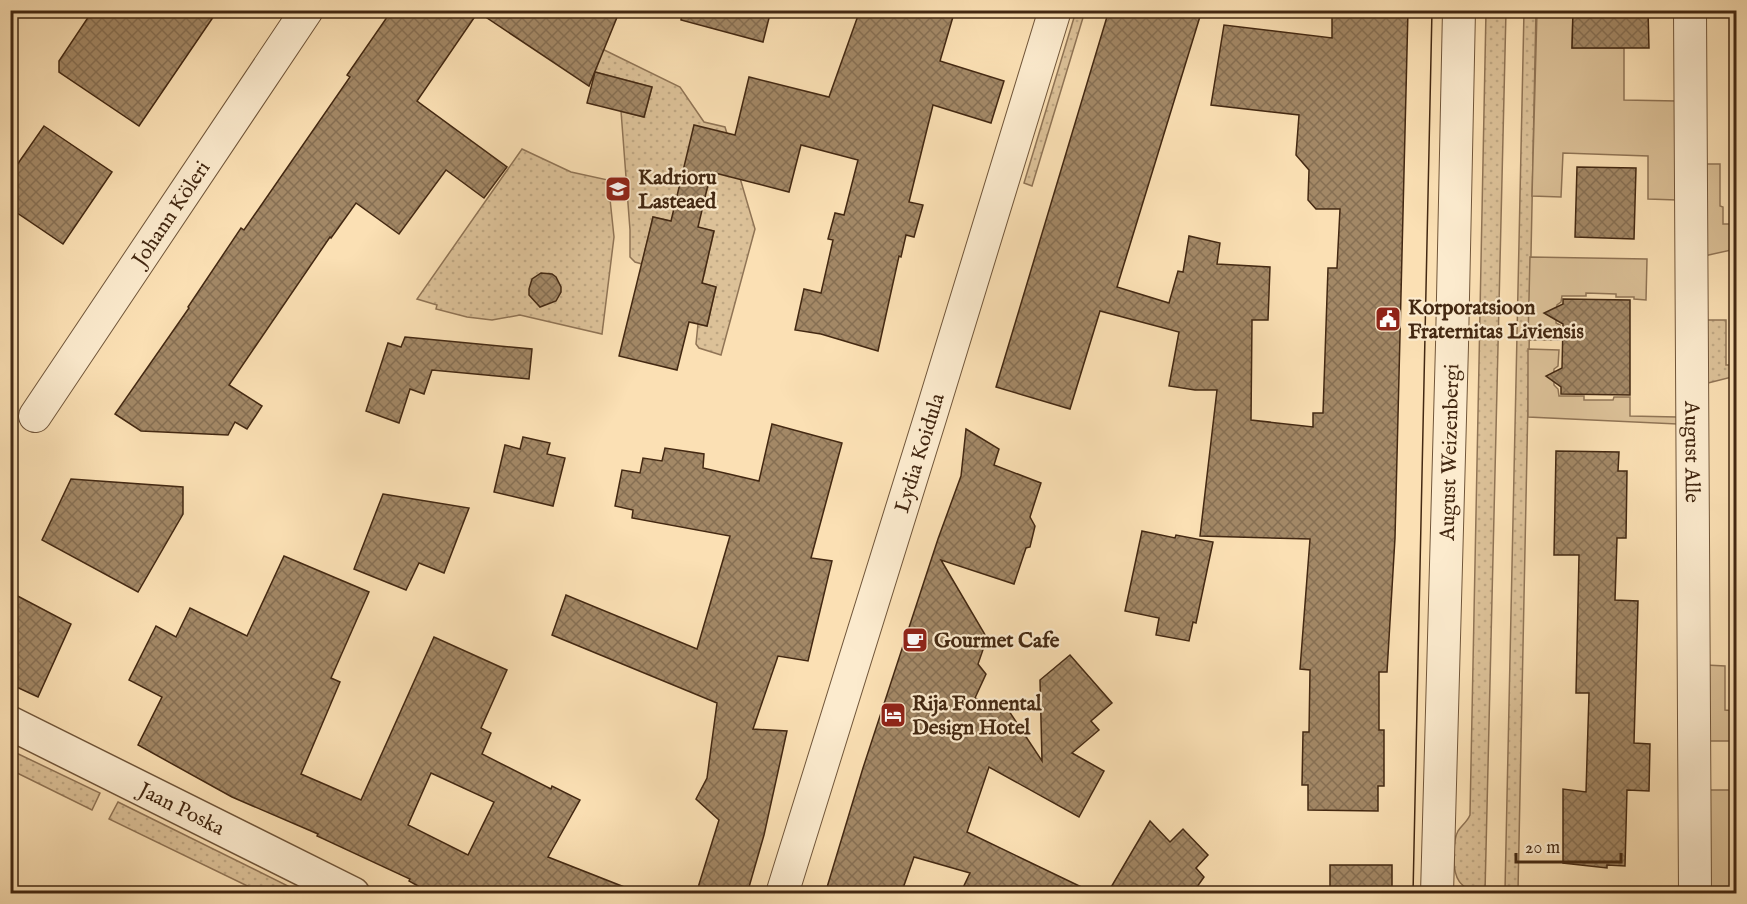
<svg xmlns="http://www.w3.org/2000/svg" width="1747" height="904" font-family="'IM FELL English',serif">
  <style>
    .grass { fill: url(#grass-dots); stroke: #907455; stroke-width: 1.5 }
    .garden { fill: #dcc198; stroke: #907455; stroke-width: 1.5 }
    .building { fill: url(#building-cross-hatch); stroke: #432812; stroke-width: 1.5; fill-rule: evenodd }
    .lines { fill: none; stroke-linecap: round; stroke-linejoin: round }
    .minor-casing { stroke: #71563a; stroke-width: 34 }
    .tertiary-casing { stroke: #71563a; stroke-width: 36 }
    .minor { stroke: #fcebce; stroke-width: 32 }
    .tertiary { stroke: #fcebce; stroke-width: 33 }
    .tram { stroke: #432812; stroke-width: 1.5 }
    .labels { text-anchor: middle; stroke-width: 4.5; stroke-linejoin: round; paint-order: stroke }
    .poi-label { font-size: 21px; font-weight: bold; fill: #432812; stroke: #fcebce; text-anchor: start }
    .street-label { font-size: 21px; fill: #432812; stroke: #fcebce }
  </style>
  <defs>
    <pattern id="grass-dots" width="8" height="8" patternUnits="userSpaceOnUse" patternTransform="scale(1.5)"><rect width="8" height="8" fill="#dcc198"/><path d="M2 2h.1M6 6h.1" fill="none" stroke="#bea682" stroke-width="1.8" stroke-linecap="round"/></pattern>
    <pattern id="building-cross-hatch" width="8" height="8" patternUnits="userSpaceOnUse" patternTransform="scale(1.5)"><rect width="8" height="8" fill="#a38866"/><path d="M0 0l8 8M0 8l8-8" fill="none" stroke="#866f53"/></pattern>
  </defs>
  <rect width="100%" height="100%" fill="#fbe0b4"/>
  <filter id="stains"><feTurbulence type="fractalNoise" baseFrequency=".00333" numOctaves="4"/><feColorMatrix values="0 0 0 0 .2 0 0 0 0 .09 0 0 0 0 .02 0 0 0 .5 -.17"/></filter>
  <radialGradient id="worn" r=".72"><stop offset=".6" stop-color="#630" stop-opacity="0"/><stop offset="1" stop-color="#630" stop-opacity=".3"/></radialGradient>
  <g class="grass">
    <polygon points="1536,10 1518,891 1505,890 1524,11"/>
    <polygon points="1076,11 1085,11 1032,186 1024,183"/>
    <path d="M 1486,11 L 1506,11 L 1485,892 C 1459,891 1453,878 1454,854 C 1454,846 1454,838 1458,831 C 1462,825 1467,822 1470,815 Z"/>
    <polygon points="590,43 680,87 704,122 725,127 755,229 721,355 699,348 696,344 698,324 707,326 716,287 702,283 714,231 692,226 708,187 721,132 677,223 653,217 642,264 635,262 630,257 630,230 621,111 644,117 652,87 595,72 593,80 573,69"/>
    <polygon points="522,149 571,172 608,180 614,237 602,334 520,315 492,320 467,317 436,309 437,305 417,299"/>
    <polygon points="1704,320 1726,320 1726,365 1736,365 1736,376 1704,384"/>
    <polygon points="10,750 100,793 92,810 11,770"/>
    <polygon points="118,802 288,886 284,893 262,893 109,819"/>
  </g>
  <g class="garden">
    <polygon points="1537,11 1573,11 1572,48 1624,48 1624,100 1677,101 1677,200 1648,199 1648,156 1563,153 1561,197 1532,196"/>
    <polygon points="1703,164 1720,164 1720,206 1723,207 1723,224 1736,224 1736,249 1704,256"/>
    <polygon points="1530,257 1647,259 1646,300 1634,299 1634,297 1616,297 1616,294 1586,293 1586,296 1562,296 1561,302 1557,305 1556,323 1560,325 1559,340 1528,340"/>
    <polygon points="1528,349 1559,350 1558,366 1554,369 1554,385 1558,389 1559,396 1584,396 1584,400 1613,400 1614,397 1630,397 1630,416 1677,417 1677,424 1528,417"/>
    <polygon points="1706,665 1725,666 1725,710 1736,711 1736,741 1706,741"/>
    <polygon points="1705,790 1736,790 1736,893 1704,894"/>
  </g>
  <g class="building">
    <polygon points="93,10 218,10 139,126 59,72 59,61"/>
    <polygon points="392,10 620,10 589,86 478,12 417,101 507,167 484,198 446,170 399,234 356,203 331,238 330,237 229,385 262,406 247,429 235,422 228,435 141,431 115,414 189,308 188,307 241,228 244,230 350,77 347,75"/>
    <polygon points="682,10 771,10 763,42 681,20"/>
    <polygon points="860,10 955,10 940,61 1004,81 991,123 933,105 909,202 923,205 914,237 906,235 901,257 899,256 878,351 821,334 795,330 804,289 821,293 833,240 828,239 835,213 844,215 858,160 801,145 789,192 711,172 698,227 714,231 702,283 716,287 707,326 689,322 677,370 619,356 653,217 671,221 694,125 735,135 749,77 829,97"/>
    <polygon points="1109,10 1202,10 1117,287 1169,303 1178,271 1183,272 1189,236 1220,243 1217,264 1270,267 1268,320 1252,320 1251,420 1313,427 1313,413 1323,413 1328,268 1337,268 1340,209 1316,209 1308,200 1309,170 1296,155 1299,115 1211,105 1224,25 1332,38 1332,10 1408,10 1395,538 1387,672 1379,672 1379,730 1384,730 1384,786 1378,786 1378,811 1308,810 1308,785 1302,785 1303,732 1309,732 1310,670 1300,669 1310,539 1200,536 1217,390 1195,390 1169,386 1179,332 1100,311 1070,409 996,387"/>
    <polygon points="1573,10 1648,10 1649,48 1572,48"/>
    <polygon points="595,72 652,87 644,117 587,103"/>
    <polygon points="44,126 112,172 63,244 10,208 10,175"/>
    <polygon points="1577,167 1636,168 1634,239 1575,237"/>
    <polygon points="541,273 552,274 556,277 561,287 561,292 556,301 540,307 529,295 529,289 532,279"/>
    <polygon points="1563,299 1630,300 1630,395 1561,394 1561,387 1546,376 1562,368 1563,324 1544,313 1563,304"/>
    <polygon points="405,337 532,349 529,379 432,370 424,394 410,389 399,423 366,411 388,343 401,347"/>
    <polygon points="772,424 842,443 811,558 832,561 808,661 778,656 753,729 787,731 764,835 747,894 696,894 719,820 696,799 707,778 717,703 552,635 566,595 697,649 730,536 632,518 633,510 615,506 622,470 640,473 643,458 662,461 665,448 704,454 703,468 759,481"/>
    <polygon points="966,429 999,449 994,465 1041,483 1030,517 1035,526 1030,547 1026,548 1014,584 941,560 987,638 978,664 986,674 975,698 1009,711 1042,761 1040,680 1070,655 1112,703 1091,721 1099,730 1072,753 1104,771 1079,817 989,767 967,832 1096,894 960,894 970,873 914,857 901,894 825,894 863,768 938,539 961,476"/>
    <polygon points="523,437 550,443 547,454 565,458 553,506 494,492 505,445 520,449"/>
    <polygon points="1556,451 1619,452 1618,471 1627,471 1626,538 1617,538 1615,600 1638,601 1634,743 1650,744 1649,791 1627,790 1625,866 1607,865 1607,868 1563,863 1563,789 1586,792 1589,693 1576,693 1579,555 1554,555"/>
    <polygon points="71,479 183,487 183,514 138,592 42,540"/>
    <polygon points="383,494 469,508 444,573 419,563 406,590 354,569"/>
    <polygon points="1142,531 1175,538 1176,535 1213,542 1196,623 1193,622 1189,641 1156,635 1159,618 1125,611"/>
    <path d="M 284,556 L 369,592 L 331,678 L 340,682 L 301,774 L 361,800 L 434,637 L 507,670 L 481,728 L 491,733 L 482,754 L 551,789 L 552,786 L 580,800 L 548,857 L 637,892 L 636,894 L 432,894 L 409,881 L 410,879 L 317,836 L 318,834 L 232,797 L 138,745 L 162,697 L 129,680 L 156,626 L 176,637 L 190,608 L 247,636 ZM 431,773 L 494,802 L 468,855 L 408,825 Z"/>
    <polygon points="10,592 71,624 38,697 10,684"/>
    <polygon points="1150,821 1170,842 1183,829 1208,855 1196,868 1204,877 1192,894 1107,894"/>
    <rect x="1330" y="865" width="62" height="29"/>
  </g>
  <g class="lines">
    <g class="minor-casing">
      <g id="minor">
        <path id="s1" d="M 1690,10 L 1695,894"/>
        <path id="s2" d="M 35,416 L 307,10"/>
        <path id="s3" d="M 782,894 L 931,415 L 1055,10"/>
        <path id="s4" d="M 1437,894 L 1452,345 L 1459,10"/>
      </g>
    </g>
    <g class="tertiary-casing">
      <g id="tertiary">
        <path id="s5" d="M 10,723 L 353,894"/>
      </g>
    </g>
    <use href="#minor" class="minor"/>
    <use href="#tertiary" class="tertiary"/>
    <polyline class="tram" points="1413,894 1432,10"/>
  </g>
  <defs>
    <g id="school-square" transform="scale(1.35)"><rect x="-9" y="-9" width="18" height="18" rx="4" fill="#8f2418" stroke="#fcebce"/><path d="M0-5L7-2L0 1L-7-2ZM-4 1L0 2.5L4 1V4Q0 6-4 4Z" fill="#fff"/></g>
    <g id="civic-square" transform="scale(1.35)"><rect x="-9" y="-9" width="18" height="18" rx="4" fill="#8f2418" stroke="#fcebce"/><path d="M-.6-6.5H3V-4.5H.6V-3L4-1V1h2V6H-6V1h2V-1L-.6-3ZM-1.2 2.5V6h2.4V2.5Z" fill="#fff"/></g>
    <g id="cafe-square" transform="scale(1.35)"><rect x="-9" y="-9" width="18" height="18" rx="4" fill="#8f2418" stroke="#fcebce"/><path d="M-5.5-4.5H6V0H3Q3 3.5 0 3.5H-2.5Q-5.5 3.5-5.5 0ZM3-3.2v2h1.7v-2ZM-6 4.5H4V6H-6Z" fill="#fff"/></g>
    <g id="hotel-square" transform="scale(1.35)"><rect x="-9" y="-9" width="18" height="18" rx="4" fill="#8f2418" stroke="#fcebce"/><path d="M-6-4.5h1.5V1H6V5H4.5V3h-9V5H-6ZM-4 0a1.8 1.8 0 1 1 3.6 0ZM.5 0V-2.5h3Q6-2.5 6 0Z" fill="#fff"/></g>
  </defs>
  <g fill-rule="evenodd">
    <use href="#school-square" x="618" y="189"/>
    <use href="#civic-square" x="1388" y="319"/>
    <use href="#cafe-square" x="915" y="640"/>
    <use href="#hotel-square" x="893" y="715"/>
  </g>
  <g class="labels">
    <g class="poi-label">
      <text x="638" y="184">Kadrioru<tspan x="638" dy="24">Lasteaed</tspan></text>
      <text x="1408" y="314">Korporatsioon<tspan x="1408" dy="24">Fraternitas Liviensis</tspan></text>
      <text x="934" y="647">Gourmet Cafe</text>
      <text x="912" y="710">Rija Fonnental<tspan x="912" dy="24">Design Hotel</tspan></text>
    </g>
    <g class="street-label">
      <text dy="7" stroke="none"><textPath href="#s2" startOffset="244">Johann Köleri</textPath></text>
      <text dy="7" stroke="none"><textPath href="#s3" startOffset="462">Lydia Koidula</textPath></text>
      <text dy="7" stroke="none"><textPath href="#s4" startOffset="442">August Weizenbergi</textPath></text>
      <text dy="7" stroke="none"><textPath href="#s1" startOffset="442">August Alle</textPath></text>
      <text dy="7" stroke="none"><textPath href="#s5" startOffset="192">Jaan Poska</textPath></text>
    </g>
  </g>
  <rect width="1747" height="904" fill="none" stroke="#fbe0b4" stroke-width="36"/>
  <rect x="12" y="12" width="1723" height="880" fill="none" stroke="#432812" stroke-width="3"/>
  <rect x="18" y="18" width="1711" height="868" fill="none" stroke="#432812" stroke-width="1.5"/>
  <path d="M1516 853v9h105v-9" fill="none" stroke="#432812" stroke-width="3"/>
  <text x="1525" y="853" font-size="18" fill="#432812" stroke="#fcebce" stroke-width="4.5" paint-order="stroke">20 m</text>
  <rect width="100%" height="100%" filter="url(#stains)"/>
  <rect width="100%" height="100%" fill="url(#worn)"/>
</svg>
